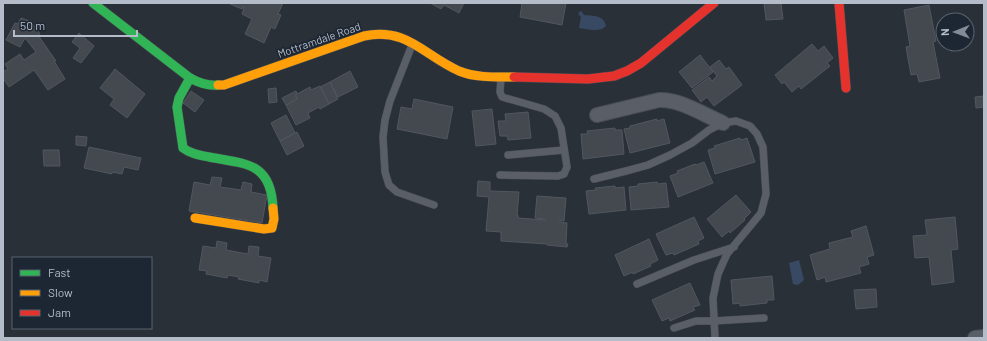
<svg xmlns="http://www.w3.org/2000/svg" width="987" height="341" font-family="Barlow,sans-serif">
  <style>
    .water { fill: #384963 }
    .building { fill: #444950; stroke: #52575f }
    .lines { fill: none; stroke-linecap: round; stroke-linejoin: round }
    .lane-casing { stroke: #484c53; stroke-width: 8 }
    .street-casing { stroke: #484c53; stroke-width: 16 }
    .fast-casing { stroke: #484c53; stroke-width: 10 }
    .slow-casing { stroke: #484c53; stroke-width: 10 }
    .jam-casing { stroke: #484c53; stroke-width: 10 }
    .lane { stroke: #5a5e66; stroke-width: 7 }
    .street { stroke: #5a5e66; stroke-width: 14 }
    .fast { stroke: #30b455; stroke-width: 9 }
    .slow { stroke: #ff9f0a; stroke-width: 9 }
    .jam { stroke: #e5322d; stroke-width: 9 }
    .labels { text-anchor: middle; stroke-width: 3.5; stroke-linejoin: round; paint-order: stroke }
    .street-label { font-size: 11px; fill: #b4bcc9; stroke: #1d2633 }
  </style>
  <rect width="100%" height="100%" fill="#2a3038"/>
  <g class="water">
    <path d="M 580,11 L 582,12 L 584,15 C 593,16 604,15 606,26 C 599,33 588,29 579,28 L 581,17 L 578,14 Z"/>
    <polygon points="799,260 804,280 798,285 793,284 789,263"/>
  </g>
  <g class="building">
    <polygon points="228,3 283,3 278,14 281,15 275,29 271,27 264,43 245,34 252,19 242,14 244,8 243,7 242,9"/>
    <polygon points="430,3 464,3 459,13 444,5 441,9"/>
    <polygon points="522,3 566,3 562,25 520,17"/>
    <polygon points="764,3 781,3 783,19 766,20"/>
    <polygon points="929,5 936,41 933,42 940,78 919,82 917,74 911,75 906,47 910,46 904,10"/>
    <polygon points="21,18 32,22 31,24 34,25 40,34 38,35 56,61 54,61 65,79 48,90 34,70 9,87 3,78 3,72 8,69 5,64 20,54 24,60 36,52 25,38 20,47 6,40 15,23 18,24"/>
    <polygon points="79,33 94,46 81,63 73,58 80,48 72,42"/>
    <polygon points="812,44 818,51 824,46 833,58 827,63 830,66 801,89 799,86 792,92 784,82 782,84 775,75"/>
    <polygon points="700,55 713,72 692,88 679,72"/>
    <polygon points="719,60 726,69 729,67 742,85 714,106 707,97 701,102 692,90 709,77 712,81 717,76 710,67"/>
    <polygon points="115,69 145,94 127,118 110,105 114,99 100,88"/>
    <polygon points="350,71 358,87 338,97 330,82"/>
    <polygon points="330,82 338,99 329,104 320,87"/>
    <polygon points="320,86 329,104 320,109 319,107 308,113 310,118 296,125 286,105 297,99 295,95 297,94 310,87 311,90"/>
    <polygon points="276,88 277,102 269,103 268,89"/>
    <polygon points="191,91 204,100 195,112 183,103"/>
    <polygon points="296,91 297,94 295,95 297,99 286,105 282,98"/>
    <polygon points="984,96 984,107 976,108 975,97"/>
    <polygon points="414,99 453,107 447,139 397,129 401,107 412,109"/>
    <polygon points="492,109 496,144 476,146 472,111"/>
    <polygon points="528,112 531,138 508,140 507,136 500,136 498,121 506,121 505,114"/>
    <polygon points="286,115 295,133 280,141 271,123"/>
    <polygon points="657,119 657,121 664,119 670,143 630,153 624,129 630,128 630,126"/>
    <polygon points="615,128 615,130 622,130 624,154 583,159 581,134 588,134 587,131"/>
    <polygon points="297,132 304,146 287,155 280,141"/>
    <polygon points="76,136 87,137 86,146 76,145"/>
    <polygon points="740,138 741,140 747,138 755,162 715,174 708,150 715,148 714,146"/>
    <polygon points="89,147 141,158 138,170 124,167 122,174 112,172 112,174 84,168"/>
    <polygon points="43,150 59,150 60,166 44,166"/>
    <polygon points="704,162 713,183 678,197 670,176 678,173 677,171 695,164 696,165"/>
    <polygon points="212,177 222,178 220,187 241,190 243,182 252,184 251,192 267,195 262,223 189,211 194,182 210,185"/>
    <polygon points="478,181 490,182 490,191 519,192 517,215 518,215 518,218 545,220 545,219 535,218 537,196 566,198 564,221 560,220 560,222 567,223 566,244 568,244 567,247 547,245 547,244 501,241 501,232 486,231 489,197 477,196"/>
    <polygon points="657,182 658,184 666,183 669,207 631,210 629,187 638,186 638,184"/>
    <polygon points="615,186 615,188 624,187 626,210 589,214 586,191 596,190 595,188"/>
    <polygon points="736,195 751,212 744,219 745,220 730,233 729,231 722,237 707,219"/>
    <polygon points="694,217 704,238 698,241 699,244 674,255 673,253 666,255 656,234"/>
    <polygon points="955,217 958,249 951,250 954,282 932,285 929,257 915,258 913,236 927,235 925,220"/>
    <polygon points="866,226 874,255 867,257 869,264 859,267 861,273 826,282 825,277 817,280 810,255 830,249 829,243 853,237 851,231"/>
    <polygon points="649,239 658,260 650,264 651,266 633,274 633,272 624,276 615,255"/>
    <polygon points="217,241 227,243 226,250 248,254 249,246 259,247 258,256 271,258 267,282 259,280 259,283 238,279 239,277 228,275 227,278 206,274 207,271 199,270 203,246 216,248"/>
    <polygon points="772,276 774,300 767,300 767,303 740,306 740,303 733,304 731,280"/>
    <polygon points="690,283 700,305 693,307 695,310 670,321 669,318 662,321 652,300"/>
    <polygon points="876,289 877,307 856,309 854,290"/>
  </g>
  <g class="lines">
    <g class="lane-casing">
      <g id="lane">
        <polyline points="412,45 390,101 385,120 383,137 385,172 389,185 397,192 434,205"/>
        <polyline points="508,155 564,150"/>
        <polyline points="500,175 558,176 564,174 567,167 561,128 555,116 544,109 502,97 500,92 501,78"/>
        <polyline points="594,179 626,171 648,165 670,155 692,143 709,130 723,123 736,121 750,126 757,134 763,147 766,194 761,213 727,254 718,274 713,298 715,338"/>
        <polyline points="637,284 694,260 734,247"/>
        <polyline points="674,328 696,321 713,321 764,318"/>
      </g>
    </g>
    <g class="street-casing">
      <g id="street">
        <path d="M 597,115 L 659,100 C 680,99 704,115 723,123"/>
        <polyline points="975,338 984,337"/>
      </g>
    </g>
    <g class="fast-casing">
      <g id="fast">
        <path d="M 93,3 L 190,78 C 199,83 207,86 218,85"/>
        <path d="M 190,78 L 179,98 L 177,107 L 183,148 C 191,154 199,155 209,157 C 246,164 271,162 273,208"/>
      </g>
    </g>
    <g class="slow-casing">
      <g id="slow">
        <path d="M 218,85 L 224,85 L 364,36 C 407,27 423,55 459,71 C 476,78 496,77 514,77"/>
        <polyline points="195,218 264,229 272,228 274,219 273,208"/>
      </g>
    </g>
    <g class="jam-casing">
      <g id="jam">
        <polyline points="839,3 846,88"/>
        <polyline points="514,77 588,79 614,76 627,71 641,63 714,3"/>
      </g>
    </g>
    <use href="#lane" class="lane"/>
    <use href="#street" class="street"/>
    <use href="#fast" class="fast"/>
    <use href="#slow" class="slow"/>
    <use href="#jam" class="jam"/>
  </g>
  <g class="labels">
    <g class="street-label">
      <text transform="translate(319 40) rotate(-19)" y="4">Mottramdale Road</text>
    </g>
  </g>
  <rect width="987" height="341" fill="none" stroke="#b4bcc9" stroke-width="8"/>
  <rect x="12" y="257" width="140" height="72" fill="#1d2633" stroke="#59626f"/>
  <rect x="20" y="270" width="20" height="6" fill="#30b455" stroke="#59626f"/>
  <text x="48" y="277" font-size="12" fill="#b4bcc9">Fast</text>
  <rect x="20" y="290" width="20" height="6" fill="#ff9f0a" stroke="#59626f"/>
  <text x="48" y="297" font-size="12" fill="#b4bcc9">Slow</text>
  <rect x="20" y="310" width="20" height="6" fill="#e5322d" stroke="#59626f"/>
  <text x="48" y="317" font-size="12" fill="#b4bcc9">Jam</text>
  <g transform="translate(955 32) rotate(269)"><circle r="19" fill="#1d2633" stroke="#59626f"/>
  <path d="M0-3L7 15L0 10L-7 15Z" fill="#848b96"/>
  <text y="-6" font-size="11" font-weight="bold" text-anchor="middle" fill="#b4bcc9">N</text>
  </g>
  <path d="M14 30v6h123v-6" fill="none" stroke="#b4bcc9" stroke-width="2"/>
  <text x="20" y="30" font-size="12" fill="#b4bcc9" stroke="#1d2633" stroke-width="3" paint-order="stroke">50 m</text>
</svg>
